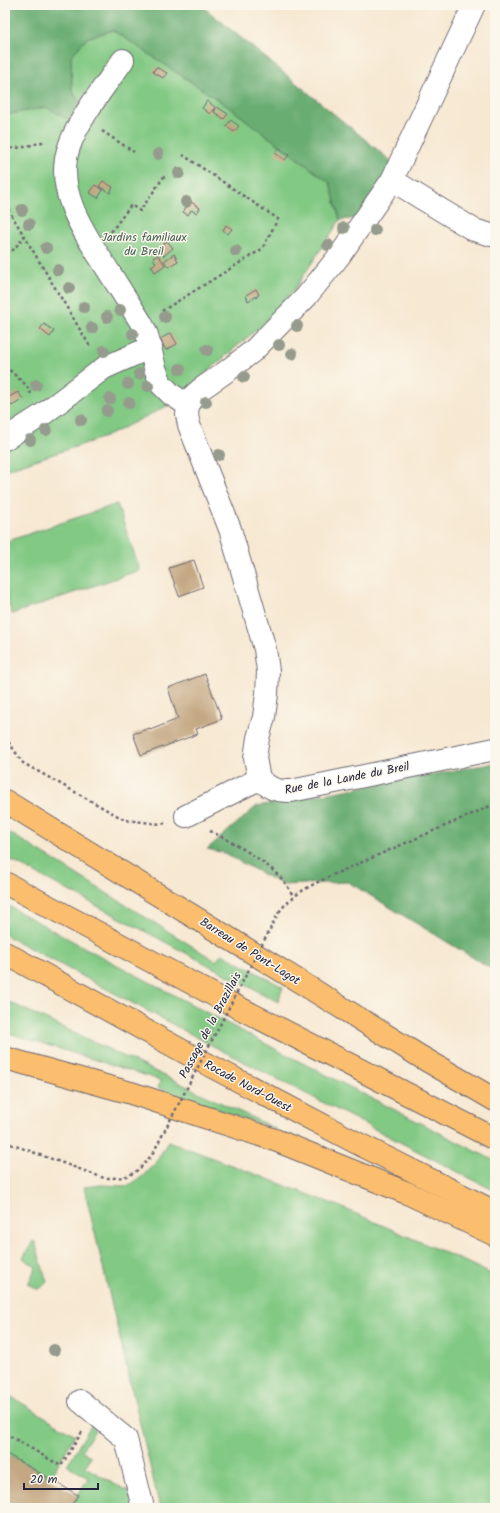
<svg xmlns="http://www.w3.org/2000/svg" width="500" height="1513" font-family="Kalam,sans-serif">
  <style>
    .green { fill: #82c984; stroke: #527660 }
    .forest { fill: #69ad72; stroke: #466856 }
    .building { fill: #c4a883 }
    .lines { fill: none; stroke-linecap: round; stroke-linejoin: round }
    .minor-casing { stroke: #6d6770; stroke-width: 24 }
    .highway-casing { stroke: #6d6770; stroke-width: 24 }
    .path { stroke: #6d6770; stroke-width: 2.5; stroke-dasharray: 3 3; stroke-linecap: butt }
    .minor { stroke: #fff; stroke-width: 22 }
    .highway { stroke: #fbbe6e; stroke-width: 22 }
    .path-bridge { stroke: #6d6770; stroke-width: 2.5; stroke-dasharray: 3 3; stroke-linecap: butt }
    .tree { fill: #959b8d }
    .labels { text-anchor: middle; stroke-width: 3; stroke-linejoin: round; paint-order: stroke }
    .park-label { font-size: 12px; fill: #445c55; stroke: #fbf7ec }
    .street-label { font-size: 12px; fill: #22223b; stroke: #fbf7ec }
  </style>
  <rect width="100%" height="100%" fill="#fbf7ec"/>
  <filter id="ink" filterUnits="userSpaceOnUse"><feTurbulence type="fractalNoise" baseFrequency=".025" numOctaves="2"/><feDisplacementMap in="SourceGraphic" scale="8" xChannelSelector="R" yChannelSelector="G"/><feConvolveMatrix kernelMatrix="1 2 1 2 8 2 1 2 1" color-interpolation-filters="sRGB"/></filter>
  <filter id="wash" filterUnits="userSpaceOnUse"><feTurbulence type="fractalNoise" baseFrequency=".012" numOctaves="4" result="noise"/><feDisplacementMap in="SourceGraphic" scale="16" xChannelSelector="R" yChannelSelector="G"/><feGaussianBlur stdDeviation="0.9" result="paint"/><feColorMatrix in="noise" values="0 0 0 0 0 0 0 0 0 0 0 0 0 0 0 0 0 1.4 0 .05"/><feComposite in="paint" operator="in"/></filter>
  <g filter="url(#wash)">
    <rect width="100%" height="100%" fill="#f7e8d2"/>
    <g class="green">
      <polygon points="113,30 230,108 330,183 340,220 296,287 262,325 167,406 105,437 5,470 5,115 46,107 84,110 72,90 71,56 87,38"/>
      <polygon points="117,504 140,570 12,614 5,593 5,542"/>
      <polygon points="5,830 216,961 222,954 283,987 278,1002 5,857"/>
      <polygon points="5,904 76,943 285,1054 495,1161 495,1191 217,1048 5,935"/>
      <polygon points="5,1000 276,1129 276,1130 199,1103 198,1102 158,1088 160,1080 5,1032"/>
      <polygon points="168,1141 336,1205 464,1261 495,1276 495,1508 160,1508 84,1187 101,1185 128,1186 142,1177 157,1161"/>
      <polygon points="33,1241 35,1242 47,1282 41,1288 37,1289 28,1284 36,1267 23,1258"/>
      <polygon points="5,1393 75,1435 50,1478 5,1453"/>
      <polygon points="92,1424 97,1427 82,1450 91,1457 85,1467 131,1493 135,1508 81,1508 73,1503 88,1478 67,1465"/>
    </g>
    <g class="forest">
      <polygon points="5,5 201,5 395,164 359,218 340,220 330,183 230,108 113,30 87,38 71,56 72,90 84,110 75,123 46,107 5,115"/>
      <polygon points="495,763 495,971 348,882 283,885 224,853 207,849 257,806"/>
    </g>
    <g id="blocks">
      <g class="building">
        <polygon points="156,67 167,73 163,78 153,72"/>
        <polygon points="207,101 215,107 210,114 202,108"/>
        <polygon points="217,107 228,114 224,119 214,112"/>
        <polygon points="231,120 239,126 234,132 226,126"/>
        <polygon points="279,148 289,155 285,160 275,153"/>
        <polygon points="103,181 113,187 110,193 99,186"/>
        <polygon points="95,185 103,190 98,198 90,193"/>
        <polygon points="190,201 200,208 197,213 191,210 188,215 183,212"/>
        <polygon points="226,225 232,229 228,234 223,230"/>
        <polygon points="167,241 173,248 164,256 158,249"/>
        <polygon points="174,254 178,261 168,267 164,261"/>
        <polygon points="158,255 165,265 155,272 151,266 156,263 153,258"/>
        <polygon points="256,289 259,295 248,301 246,295"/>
        <polygon points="44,324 54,331 50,337 40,329"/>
        <polygon points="171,333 177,344 166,350 160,339"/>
        <polygon points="18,392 23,399 12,406 7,398"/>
        <polygon points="194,560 203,587 179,596 169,568"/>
        <polygon points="205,674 222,719 196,729 198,734 141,755 133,734 150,728 150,730 178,719 168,688"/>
        <polygon points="5,1453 78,1495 70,1508 15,1508 5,1502"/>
      </g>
    </g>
  </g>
  <g filter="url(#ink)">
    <use href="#blocks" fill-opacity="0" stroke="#6d6770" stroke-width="1"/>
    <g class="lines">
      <g class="minor-casing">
        <g id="minor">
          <path d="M 123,60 C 106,85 78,119 69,147 C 54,190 84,233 106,267 C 118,286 130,305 142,324 L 147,335 L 155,368 L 161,384 L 172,395 L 188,405"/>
          <polyline points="392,180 474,230 495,236"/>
          <polyline points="5,439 42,415 104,368 151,347"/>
          <polyline points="259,779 255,758 258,738 264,717 267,694 268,671 265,649 230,529 189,425 187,415 188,405 192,397 201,389 227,371 253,351 306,297 340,255 392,180 474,5"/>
          <path d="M 186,816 L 259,779 C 271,789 275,791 291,791 L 495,749"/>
          <polyline points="80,1401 126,1439 143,1508"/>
        </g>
      </g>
      <g class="highway-casing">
        <g id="highway">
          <polyline points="5,801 297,980 421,1057 495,1100"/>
          <polyline points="5,883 214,995 495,1139"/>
          <polyline points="5,953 188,1054 355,1142 495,1212"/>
          <polyline points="5,1058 131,1093 275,1140 407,1193 495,1235"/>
        </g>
      </g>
      <g class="path">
        <polyline points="102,131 134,152"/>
        <polyline points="5,149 24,147 46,141"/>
        <polyline points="5,204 91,348"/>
        <polyline points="111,232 131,205 140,211 165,175"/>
        <polyline points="12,251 25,236"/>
        <polyline points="162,311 262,249 278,219 183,155"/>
        <polyline points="5,366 26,385 31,394"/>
        <polyline points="5,737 23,763 125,820 161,824 165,823"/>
        <path d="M 210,831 C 233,842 270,863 285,883 C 288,887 291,892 293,896"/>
        <path d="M 279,912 C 293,894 308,887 328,877 L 495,804"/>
        <path d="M 5,1142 L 104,1178 C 130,1179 138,1173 153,1153"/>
        <polyline points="5,1433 61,1466 82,1432"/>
      </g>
      <use href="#minor" class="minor"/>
      <use href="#highway" class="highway"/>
      <polyline class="path-bridge" points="153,1153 279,912"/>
    </g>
    <g class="tree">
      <circle cx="158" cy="154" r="6"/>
      <circle cx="179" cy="173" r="6"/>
      <circle cx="186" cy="202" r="6"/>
      <circle cx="22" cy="210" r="6"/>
      <circle cx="29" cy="224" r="6"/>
      <circle cx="344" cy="228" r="6"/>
      <circle cx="375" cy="230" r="6"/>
      <circle cx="328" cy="245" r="6"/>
      <circle cx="46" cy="248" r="6"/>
      <circle cx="236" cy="251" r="6"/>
      <circle cx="58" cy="270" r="6"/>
      <circle cx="69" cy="288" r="6"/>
      <circle cx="84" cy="307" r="6"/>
      <circle cx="120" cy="310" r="6"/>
      <circle cx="107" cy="317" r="6"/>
      <circle cx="165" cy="317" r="6"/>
      <circle cx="297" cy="326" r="6"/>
      <circle cx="92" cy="328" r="6"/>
      <circle cx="133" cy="334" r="6"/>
      <circle cx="279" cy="345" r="6"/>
      <circle cx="207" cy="350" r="6"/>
      <circle cx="104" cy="351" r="6"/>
      <circle cx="292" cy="354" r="6"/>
      <circle cx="180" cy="369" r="6"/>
      <circle cx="139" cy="374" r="6"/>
      <circle cx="244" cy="377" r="6"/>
      <circle cx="128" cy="384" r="6"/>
      <circle cx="36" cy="385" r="6"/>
      <circle cx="148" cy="386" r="6"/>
      <circle cx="110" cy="399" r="6"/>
      <circle cx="206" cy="402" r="6"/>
      <circle cx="129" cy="403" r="6"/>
      <circle cx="107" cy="411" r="6"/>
      <circle cx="81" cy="420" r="6"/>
      <circle cx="46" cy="430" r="6"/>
      <circle cx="30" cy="440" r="6"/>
      <circle cx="219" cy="455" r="6"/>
      <circle cx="54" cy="1350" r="6"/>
    </g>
  </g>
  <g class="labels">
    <g class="park-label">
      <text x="144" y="241">Jardins familiaux<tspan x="144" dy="14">du Breil</tspan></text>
    </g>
    <g class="street-label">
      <text transform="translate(347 778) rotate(-11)" y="4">Rue de la Lande du Breil</text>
      <text transform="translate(250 951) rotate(32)" y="4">Barreau de Pont-Lagot</text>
      <text transform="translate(210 1025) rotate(-62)" y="4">Passage de la Brazillais</text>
      <text transform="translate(248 1086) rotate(28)" y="4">Rocade Nord-Ouest</text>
    </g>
  </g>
  <rect width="500" height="1513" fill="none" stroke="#fbf7ec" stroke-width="20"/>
  <path d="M24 1483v6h74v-6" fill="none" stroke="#22223b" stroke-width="2"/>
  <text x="30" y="1483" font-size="12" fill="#22223b" stroke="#fbf7ec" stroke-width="3" paint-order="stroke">20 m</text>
</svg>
